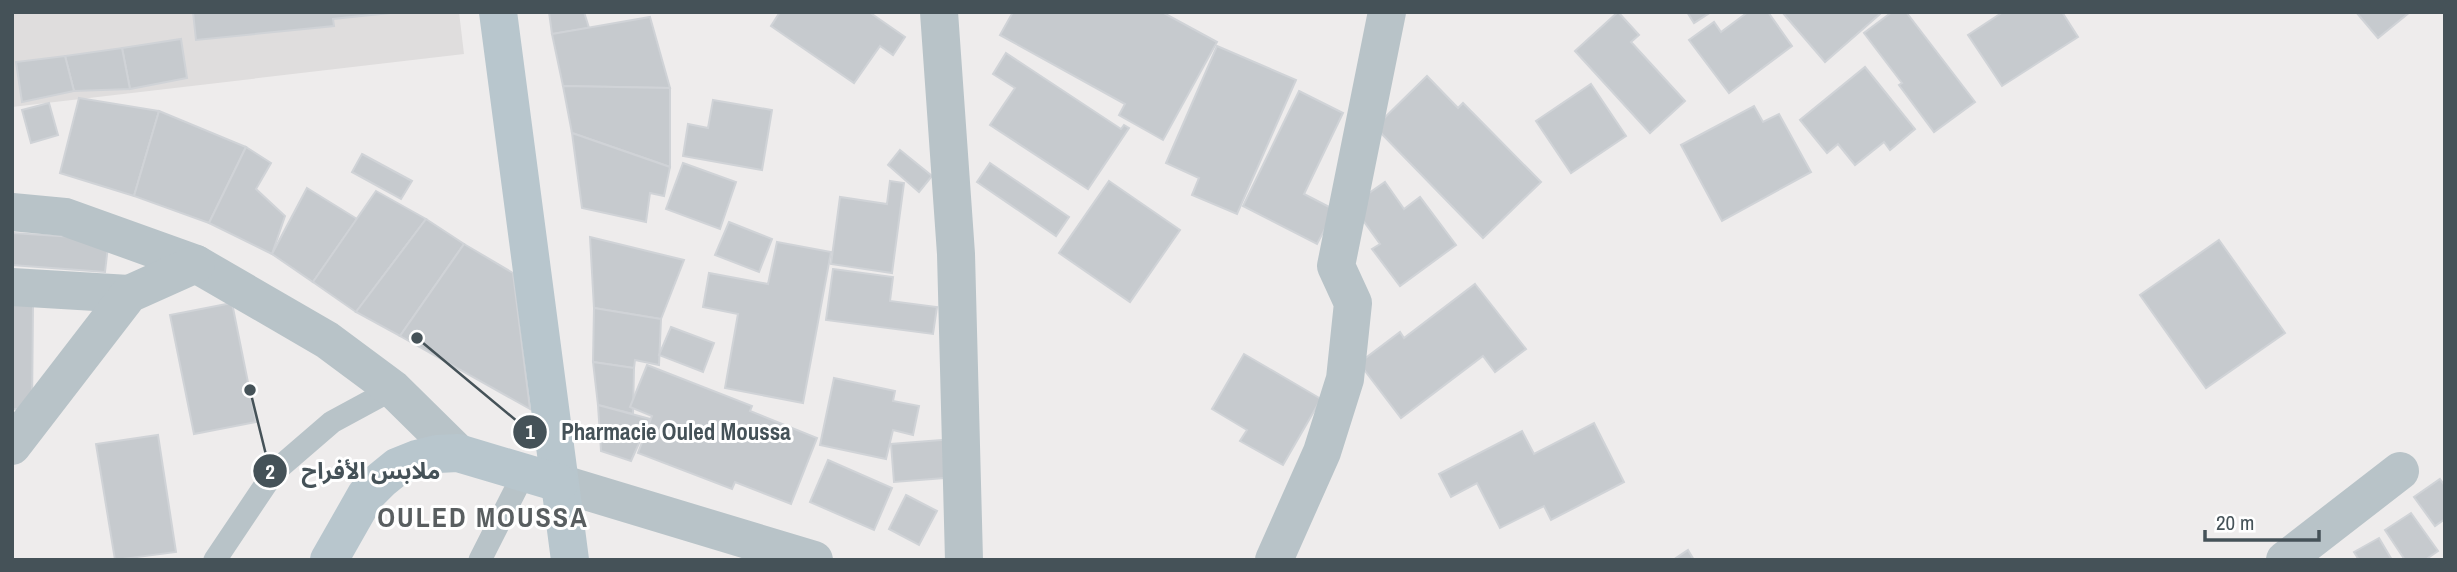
<svg xmlns="http://www.w3.org/2000/svg" width="2457" height="572" font-family="'Archivo Narrow','Noto Sans Arabic',sans-serif">
  <style>
    .education { fill: #dfdddd }
    .building { fill: #c6cace; stroke: #d0d3d7; stroke-width: 2 }
    .lines { fill: none; stroke-linecap: round; stroke-linejoin: round }
    .lane { stroke: #b8c3c8; stroke-width: 23 }
    .street { stroke: #b8c3c8; stroke-width: 38 }
    .secondary { stroke: #b8c6cd; stroke-width: 38 }
    .labels { text-anchor: middle; stroke-width: 6; stroke-linejoin: round; paint-order: stroke }
    .district-label { font-size: 28px; font-weight: bold; letter-spacing: 2px; fill: #595e60; stroke: #fff }
    .leader { fill: none; stroke: #455258; stroke-width: 2.5 }
    .callout-dot { fill: #455258; stroke: #fff; stroke-width: 2.5 }
    .mark-label { font-size: 21px; text-anchor: middle; font-weight: bold; fill: #fff }
    .callout-label { font-size: 23px; text-anchor: middle; font-weight: bold; fill: #455258; stroke: #fff; stroke-width: 6; stroke-linejoin: round; paint-order: stroke }
  </style>
  <rect width="100%" height="100%" fill="#eeecec"/>
  <polygon class="education" points="12,12 459,12 464,54 12,107"/>
  <g class="building">
    <polygon points="193,12 400,12 333,19 334,26 196,40"/>
    <polygon points="549,12 584,12 589,28 552,34"/>
    <polygon points="780,12 869,12 905,37 893,55 880,46 854,83 771,26"/>
    <polygon points="1013,12 1162,12 1217,42 1163,140 1119,115 1125,104 1000,35"/>
    <polygon points="1618,12 1639,35 1631,42 1685,101 1650,133 1575,51"/>
    <polygon points="1687,12 1711,12 1694,23"/>
    <polygon points="1748,12 1768,12 1792,46 1729,93 1689,40 1714,22 1721,32"/>
    <polygon points="1782,12 1879,12 1880,14 1825,62"/>
    <polygon points="1892,12 1906,12 1975,102 1934,132 1899,85 1902,83 1864,33"/>
    <polygon points="2003,12 2062,12 2078,37 2002,86 1968,35"/>
    <polygon points="2356,12 2410,12 2378,38"/>
    <polygon points="650,17 670,88 563,86 552,34"/>
    <polygon points="181,39 187,78 130,89 122,48"/>
    <polygon points="1217,46 1296,80 1237,214 1192,195 1199,178 1166,163"/>
    <polygon points="122,48 130,89 74,91 65,56"/>
    <polygon points="1006,53 1121,129 1124,125 1129,128 1088,189 990,125 1015,88 993,74"/>
    <polygon points="65,56 74,91 22,102 16,62"/>
    <polygon points="1865,67 1915,129 1890,150 1884,142 1855,165 1838,144 1827,153 1800,120"/>
    <polygon points="1427,76 1458,108 1463,103 1541,182 1483,238 1375,127"/>
    <polygon points="1591,84 1626,136 1571,173 1536,121"/>
    <polygon points="563,86 670,88 670,167 572,133"/>
    <polygon points="1299,91 1343,113 1304,194 1335,210 1317,244 1243,206"/>
    <polygon points="79,98 159,111 134,196 60,173"/>
    <polygon points="713,100 772,110 762,170 683,156 688,124 708,128"/>
    <polygon points="49,103 58,135 31,143 22,110"/>
    <polygon points="1754,106 1763,122 1779,114 1811,172 1722,221 1681,145"/>
    <polygon points="159,111 246,147 209,223 134,196"/>
    <polygon points="572,133 670,167 664,196 650,193 646,222 582,208"/>
    <polygon points="246,147 271,163 256,189 285,216 272,254 209,223"/>
    <polygon points="900,150 932,176 919,192 888,165"/>
    <polygon points="362,154 412,181 401,199 352,172"/>
    <polygon points="683,163 736,182 720,229 666,209"/>
    <polygon points="990,163 1069,217 1056,236 977,182"/>
    <polygon points="890,181 904,183 892,273 831,264 840,197 887,204"/>
    <polygon points="1109,181 1180,230 1130,302 1059,253"/>
    <polygon points="1385,182 1404,209 1420,197 1456,245 1400,286 1372,249 1380,244 1352,205"/>
    <polygon points="307,188 357,219 313,282 272,254"/>
    <polygon points="376,191 426,219 356,312 313,282"/>
    <polygon points="426,219 464,244 400,336 356,312"/>
    <polygon points="729,222 772,239 759,272 715,255"/>
    <polygon points="12,233 75,237 108,246 105,272 12,265"/>
    <polygon points="590,237 684,260 661,319 594,308"/>
    <polygon points="2219,240 2285,333 2206,388 2140,295"/>
    <polygon points="777,242 831,252 803,403 725,388 738,314 703,307 709,273 768,284"/>
    <polygon points="464,244 513,273 530,409 400,336"/>
    <polygon points="833,269 893,277 890,301 937,307 933,334 826,320"/>
    <polygon points="1475,284 1526,349 1495,372 1483,356 1401,418 1359,363 1400,332 1404,338"/>
    <polygon points="12,303 33,304 32,410 12,409"/>
    <polygon points="232,303 256,422 194,434 170,315"/>
    <polygon points="594,308 661,319 659,365 635,360 634,368 593,362"/>
    <polygon points="671,327 714,343 703,372 659,355"/>
    <polygon points="1244,354 1321,399 1283,465 1240,441 1247,430 1212,409"/>
    <polygon points="593,362 634,368 633,414 598,405"/>
    <polygon points="647,365 752,406 750,411 817,438 791,504 735,482 732,489 638,453 652,416 630,407"/>
    <polygon points="834,378 895,391 893,401 919,406 913,435 893,430 886,459 820,445"/>
    <polygon points="598,405 650,419 631,461 601,451"/>
    <polygon points="1594,423 1624,482 1551,520 1544,506 1500,528 1477,483 1451,497 1439,474 1522,431 1534,454"/>
    <polygon points="158,435 176,552 115,560 96,444"/>
    <polygon points="954,439 957,477 894,482 891,444"/>
    <polygon points="828,460 892,488 874,530 810,502"/>
    <polygon points="2440,479 2445,486 2445,519 2435,526 2414,497"/>
    <polygon points="906,495 937,511 919,545 889,529"/>
    <polygon points="2411,513 2438,551 2425,560 2405,560 2385,530"/>
    <polygon points="2379,538 2392,560 2359,560 2354,552"/>
    <polygon points="1688,550 1694,560 1673,560"/>
  </g>
  <g class="lines">
    <g class="lane">
      <polyline points="215,560 274,472 332,422 393,389"/>
      <polyline points="480,560 524,473"/>
    </g>
    <g class="street">
      <polyline points="939,12 956,254 964,560"/>
      <polyline points="12,212 65,217 196,264 327,340 393,389 458,453"/>
      <polyline points="12,287 129,294"/>
      <polyline points="12,446 129,294 196,264"/>
      <polyline points="559,483 814,560"/>
      <polyline points="1274,560 1322,452 1345,379 1353,303 1336,266 1387,12"/>
      <polyline points="2285,560 2400,471"/>
    </g>
    <g class="secondary">
      <polyline points="498,12 570,560"/>
      <polyline points="329,560 366,495 381,480 397,467 417,459 437,454 458,453 559,483"/>
    </g>
  </g>
  <g class="labels">
    <g class="district-label">
      <text x="483" y="527">OULED MOUSSA</text>
    </g>
  </g>
  <path class="leader" d="M417 338L530 432M250 390L270 471"/>
  <g class="callout-dot">
    <circle cx="417" cy="338" r="7"/>
    <circle cx="250" cy="390" r="7"/>
    <circle cx="530" cy="432" r="18"/>
    <circle cx="270" cy="471" r="18"/>
  </g>
  <g class="mark-label">
    <text x="530" y="439">1</text>
    <text x="270" y="479">2</text>
  </g>
  <g class="callout-label">
    <text x="676" y="440">Pharmacie Ouled Moussa</text>
    <text x="371" y="479">ملابس الأفراح</text>
  </g>
  <rect width="2457" height="572" fill="none" stroke="#455258" stroke-width="28"/>
  <path d="M2205 530v10h114v-10" fill="none" stroke="#455258" stroke-width="3.5"/>
  <text x="2216" y="530" font-size="21" fill="#455258" stroke="#ffffff" stroke-width="5" paint-order="stroke">20 m</text>
</svg>
